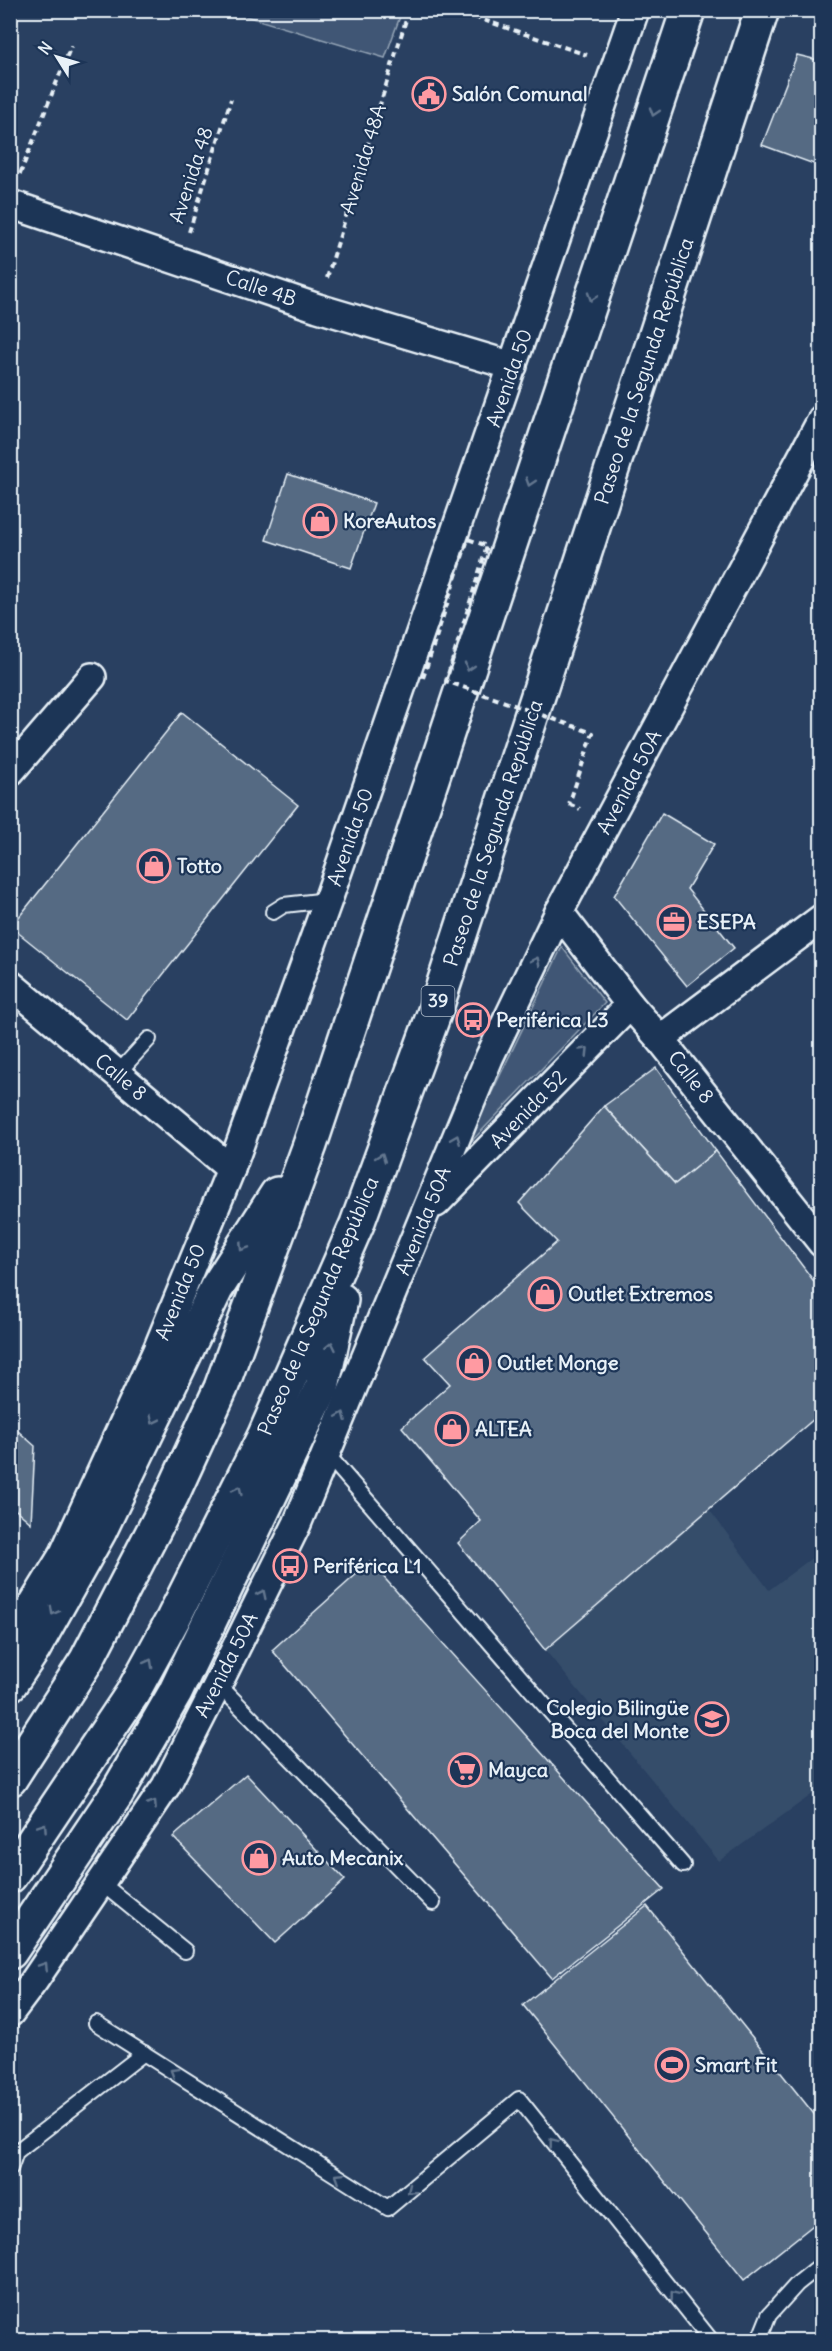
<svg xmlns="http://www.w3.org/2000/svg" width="832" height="2351" font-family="Delius,sans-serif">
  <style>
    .built { fill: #364d6b }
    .green { fill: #415774; stroke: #94a4b6; stroke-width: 1.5 }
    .building { fill: #556a83; stroke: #e8f1f8; stroke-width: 1.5 }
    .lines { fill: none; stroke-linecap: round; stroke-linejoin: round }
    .lane-casing { stroke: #e8f1f8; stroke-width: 18 }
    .street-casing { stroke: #e8f1f8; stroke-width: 32 }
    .highway-casing { stroke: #e8f1f8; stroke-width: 38 }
    .path { stroke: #e8f1f8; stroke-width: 4; stroke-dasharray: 6 4.5; stroke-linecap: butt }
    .lane { stroke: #1d3557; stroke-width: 14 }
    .street { stroke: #1d3557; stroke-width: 27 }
    .highway { stroke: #1d3557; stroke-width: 33 }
    .path-bridge { stroke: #e8f1f8; stroke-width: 4; stroke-dasharray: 6 4.5; stroke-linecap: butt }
    .oneway { stroke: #64778f }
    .labels { text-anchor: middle; stroke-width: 4.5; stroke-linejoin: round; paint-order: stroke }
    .shield { fill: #1d3557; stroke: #abb9c8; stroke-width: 1.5 }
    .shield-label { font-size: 18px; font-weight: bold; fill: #e8f1f8 }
    .poi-label { font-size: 20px; font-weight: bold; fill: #e8f1f8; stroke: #1d3557; text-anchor: start }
    .street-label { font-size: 20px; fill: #e8f1f8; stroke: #1d3557 }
  </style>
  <rect width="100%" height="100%" fill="#294061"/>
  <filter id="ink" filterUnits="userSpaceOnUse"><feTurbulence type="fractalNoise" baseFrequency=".0167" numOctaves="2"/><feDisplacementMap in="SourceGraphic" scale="12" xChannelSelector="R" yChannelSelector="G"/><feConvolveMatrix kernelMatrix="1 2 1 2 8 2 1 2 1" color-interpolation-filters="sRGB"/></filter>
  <g filter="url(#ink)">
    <polygon class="built" points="708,1508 769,1590 821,1551 821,1788 719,1861 545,1650"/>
    <g class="green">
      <polygon points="229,11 402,10 402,11 385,58"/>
      <polygon points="562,947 605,1003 465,1148"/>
    </g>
    <g class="building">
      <polygon points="797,55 822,61 822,167 762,145"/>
      <polygon points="288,474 374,503 351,568 266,540"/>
      <polygon points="182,712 298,805 127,1020 11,927"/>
      <polygon points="662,813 714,844 687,889 734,948 687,986 614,896"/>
      <polygon points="656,1068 716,1151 675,1184 604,1106"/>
      <polygon points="604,1106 675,1184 716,1151 822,1292 822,1412 545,1650 458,1543 481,1521 402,1427 450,1384 425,1357 557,1242 519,1203"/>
      <polygon points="10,1424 35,1446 31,1523 10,1505"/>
      <polygon points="370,1562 664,1889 552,1978 272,1650"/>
      <polygon points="246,1774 345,1880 275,1943 173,1837"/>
      <polygon points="647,1906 822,2124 822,2218 744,2280 523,2005"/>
    </g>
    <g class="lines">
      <g class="lane-casing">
        <g id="lane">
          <polyline points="273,912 284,905 328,900"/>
          <polyline points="117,1074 149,1039"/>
          <polyline points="326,1453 683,1865"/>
          <polyline points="218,1684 433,1903"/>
          <polyline points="100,1882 185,1951"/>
          <polyline points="96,2023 388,2208 519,2099 711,2340"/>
          <polyline points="10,2169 16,2152 144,2053"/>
          <polyline points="759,2340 769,2315 797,2284 822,2264"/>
        </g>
      </g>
      <g class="street-casing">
        <g id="street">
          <polyline points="10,204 318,308 513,366"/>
          <polyline points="10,772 92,677"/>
          <polyline points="559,912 630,1005 660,1039 822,1243"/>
          <polyline points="10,984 231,1169"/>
          <polyline points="660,1039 822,918"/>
          <polyline points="436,1203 630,1005"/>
          <polyline points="10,1641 64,1553 157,1350 231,1169 328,900 635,10"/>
          <polyline points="10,2013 34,1981 166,1786 218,1684 297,1524 489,1058 559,912 822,419"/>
        </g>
      </g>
      <g class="highway-casing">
        <g id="highway">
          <polyline points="10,1684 34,1648 99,1532 216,1289 277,1194"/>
          <polyline points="10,1779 86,1661 172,1495 221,1388 310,1145 688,10"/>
          <polyline points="10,1876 132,1694 173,1619 264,1437 357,1224 435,1011 762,10"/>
          <polyline points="10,1952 117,1793 175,1693 322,1387 341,1300"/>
        </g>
      </g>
      <g class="path">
        <polyline points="454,10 587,55"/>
        <polyline points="20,174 71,46"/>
        <polyline points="189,232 231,99"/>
        <polyline points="327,278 409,10"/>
        <polyline points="569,804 580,809"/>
      </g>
      <use href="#lane" class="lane"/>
      <use href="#street" class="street"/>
      <use href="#highway" class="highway"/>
      <polyline class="path-bridge" points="423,678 468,539 487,546 446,681 593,733 569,804"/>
    </g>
    <defs><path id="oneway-chevron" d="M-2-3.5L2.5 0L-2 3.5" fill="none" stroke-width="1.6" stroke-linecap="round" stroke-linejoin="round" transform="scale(1.5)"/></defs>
    <g class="oneway">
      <use href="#oneway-chevron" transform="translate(654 112) rotate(108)"/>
      <use href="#oneway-chevron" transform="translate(592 297) rotate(108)"/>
      <use href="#oneway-chevron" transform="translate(530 482) rotate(108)"/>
      <use href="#oneway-chevron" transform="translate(469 667) rotate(108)"/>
      <use href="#oneway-chevron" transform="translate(536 961) rotate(-64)"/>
      <use href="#oneway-chevron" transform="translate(585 1051) rotate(-46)"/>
      <use href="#oneway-chevron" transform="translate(456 1139) rotate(-68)"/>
      <use href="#oneway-chevron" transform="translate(381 1157) rotate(-70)"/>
      <use href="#oneway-chevron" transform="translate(243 1247) rotate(123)"/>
      <use href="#oneway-chevron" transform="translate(331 1346) rotate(-78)"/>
      <use href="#oneway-chevron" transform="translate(342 1416) rotate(-67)"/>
      <use href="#oneway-chevron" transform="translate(154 1420) rotate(116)"/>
      <use href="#oneway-chevron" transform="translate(238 1490) rotate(-64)"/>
      <use href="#oneway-chevron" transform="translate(262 1594) rotate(-64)"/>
      <use href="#oneway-chevron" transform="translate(54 1611) rotate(119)"/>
      <use href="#oneway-chevron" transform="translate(149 1663) rotate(-61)"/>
      <use href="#oneway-chevron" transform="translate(153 1804) rotate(-56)"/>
      <use href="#oneway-chevron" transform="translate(43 1827) rotate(-56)"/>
      <use href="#oneway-chevron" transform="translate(44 1966) rotate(-57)"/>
      <use href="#oneway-chevron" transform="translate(174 2072) rotate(-148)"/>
      <use href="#oneway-chevron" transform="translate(553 2142) rotate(-128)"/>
      <use href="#oneway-chevron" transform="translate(339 2177) rotate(-148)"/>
      <use href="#oneway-chevron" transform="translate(411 2190) rotate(141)"/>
      <use href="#oneway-chevron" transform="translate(674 2295) rotate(-128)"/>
    </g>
  </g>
  <defs>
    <g id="civic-ring" transform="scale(1.725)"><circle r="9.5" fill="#1d3557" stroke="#ff9aa2" stroke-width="1.5"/><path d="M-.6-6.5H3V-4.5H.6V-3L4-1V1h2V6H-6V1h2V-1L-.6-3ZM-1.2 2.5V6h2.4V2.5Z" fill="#ff9aa2"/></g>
    <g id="shop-ring" transform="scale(1.725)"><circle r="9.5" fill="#1d3557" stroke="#ff9aa2" stroke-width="1.5"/><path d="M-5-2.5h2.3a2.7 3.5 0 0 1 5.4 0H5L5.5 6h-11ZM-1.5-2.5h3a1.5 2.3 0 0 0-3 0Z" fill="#ff9aa2"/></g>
    <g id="office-ring" transform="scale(1.725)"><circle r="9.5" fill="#1d3557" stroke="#ff9aa2" stroke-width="1.5"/><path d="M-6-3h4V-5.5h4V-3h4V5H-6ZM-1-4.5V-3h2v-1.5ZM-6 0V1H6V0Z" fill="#ff9aa2"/></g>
    <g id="bus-ring" transform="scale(1.725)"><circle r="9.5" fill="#1d3557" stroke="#ff9aa2" stroke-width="1.5"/><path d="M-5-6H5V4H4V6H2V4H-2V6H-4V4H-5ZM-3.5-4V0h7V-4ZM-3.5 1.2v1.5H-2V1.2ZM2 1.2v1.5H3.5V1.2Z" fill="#ff9aa2"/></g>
    <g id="school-ring" transform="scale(1.725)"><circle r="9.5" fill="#1d3557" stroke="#ff9aa2" stroke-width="1.5"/><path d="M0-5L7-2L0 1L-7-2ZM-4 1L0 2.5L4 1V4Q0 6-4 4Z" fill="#ff9aa2"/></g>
    <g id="supermarket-ring" transform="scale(1.725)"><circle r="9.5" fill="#1d3557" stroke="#ff9aa2" stroke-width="1.5"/><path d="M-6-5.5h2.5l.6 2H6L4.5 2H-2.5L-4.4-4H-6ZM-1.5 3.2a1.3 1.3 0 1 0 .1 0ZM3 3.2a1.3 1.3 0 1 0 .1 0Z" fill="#ff9aa2"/></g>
    <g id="stadium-ring" transform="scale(1.725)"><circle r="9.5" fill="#1d3557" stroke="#ff9aa2" stroke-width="1.5"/><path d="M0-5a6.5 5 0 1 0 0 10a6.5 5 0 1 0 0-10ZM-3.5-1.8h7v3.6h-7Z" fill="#ff9aa2"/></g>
  </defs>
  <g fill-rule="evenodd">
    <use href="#civic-ring" x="429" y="94"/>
    <use href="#shop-ring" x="320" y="521"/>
    <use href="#shop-ring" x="154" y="866"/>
    <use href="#office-ring" x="674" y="922"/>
    <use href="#bus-ring" x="473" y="1020"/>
    <use href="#shop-ring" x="545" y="1294"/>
    <use href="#shop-ring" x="474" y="1363"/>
    <use href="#shop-ring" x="452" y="1429"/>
    <use href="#bus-ring" x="290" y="1566"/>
    <use href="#school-ring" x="712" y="1719"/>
    <use href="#supermarket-ring" x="465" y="1770"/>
    <use href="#shop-ring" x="259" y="1858"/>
    <use href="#stadium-ring" x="672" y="2065"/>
  </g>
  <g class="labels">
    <rect class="shield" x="421.5" y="986" width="33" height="30" rx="4.5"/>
    <g class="shield-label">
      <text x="438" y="1007">39</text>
    </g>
    <g class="poi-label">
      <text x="452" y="101">Salón Comunal</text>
      <text x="343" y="528">KoreAutos</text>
      <text x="177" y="873">Totto</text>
      <text x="697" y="929">ESEPA</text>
      <text x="496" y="1027">Periférica L3</text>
      <text x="568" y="1301">Outlet Extremos</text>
      <text x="497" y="1370">Outlet Monge</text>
      <text x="475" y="1436">ALTEA</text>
      <text x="313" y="1573">Periférica L1</text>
      <text x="689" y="1715" text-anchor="end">Colegio Bilingüe<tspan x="689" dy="23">Boca del Monte</tspan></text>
      <text x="488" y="1777">Mayca</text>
      <text x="282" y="1865">Auto Mecanix</text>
      <text x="695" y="2072">Smart Fit</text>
    </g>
    <g class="street-label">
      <text transform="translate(363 159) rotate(-73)" y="7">Avenida 48A</text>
      <text transform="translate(191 175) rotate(-72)" y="7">Avenida 48</text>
      <text transform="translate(261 288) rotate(19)" y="7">Calle 4B</text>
      <text transform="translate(644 371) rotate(-72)" y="7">Paseo de la Segunda República</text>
      <text transform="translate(509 378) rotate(-71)" y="7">Avenida 50</text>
      <text transform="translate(629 782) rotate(-62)" y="7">Avenida 50A</text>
      <text transform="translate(493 833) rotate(-72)" y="7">Paseo de la Segunda República</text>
      <text transform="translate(350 837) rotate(-71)" y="7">Avenida 50</text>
      <text transform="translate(121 1077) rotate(40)" y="7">Calle 8</text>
      <text transform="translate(691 1077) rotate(52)" y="7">Calle 8</text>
      <text transform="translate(528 1109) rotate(-46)" y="7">Avenida 52</text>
      <text transform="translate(423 1221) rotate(-68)" y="7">Avenida 50A</text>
      <text transform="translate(180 1292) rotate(-68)" y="7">Avenida 50</text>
      <text transform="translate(318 1306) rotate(-67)" y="7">Paseo de la Segunda República</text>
      <text transform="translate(226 1665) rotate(-63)" y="7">Avenida 50A</text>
    </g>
  </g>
  <rect width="832" height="2351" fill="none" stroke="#1d3557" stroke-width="36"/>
  <rect x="18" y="18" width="796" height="2315" fill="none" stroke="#e8f1f8" stroke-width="2" filter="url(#ink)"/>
  <g transform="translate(57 57) rotate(307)" stroke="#1d3557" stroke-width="4.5" paint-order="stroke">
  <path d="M0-4.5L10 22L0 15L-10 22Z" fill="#e8f1f8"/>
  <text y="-9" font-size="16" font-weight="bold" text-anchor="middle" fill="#e8f1f8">N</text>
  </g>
</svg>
